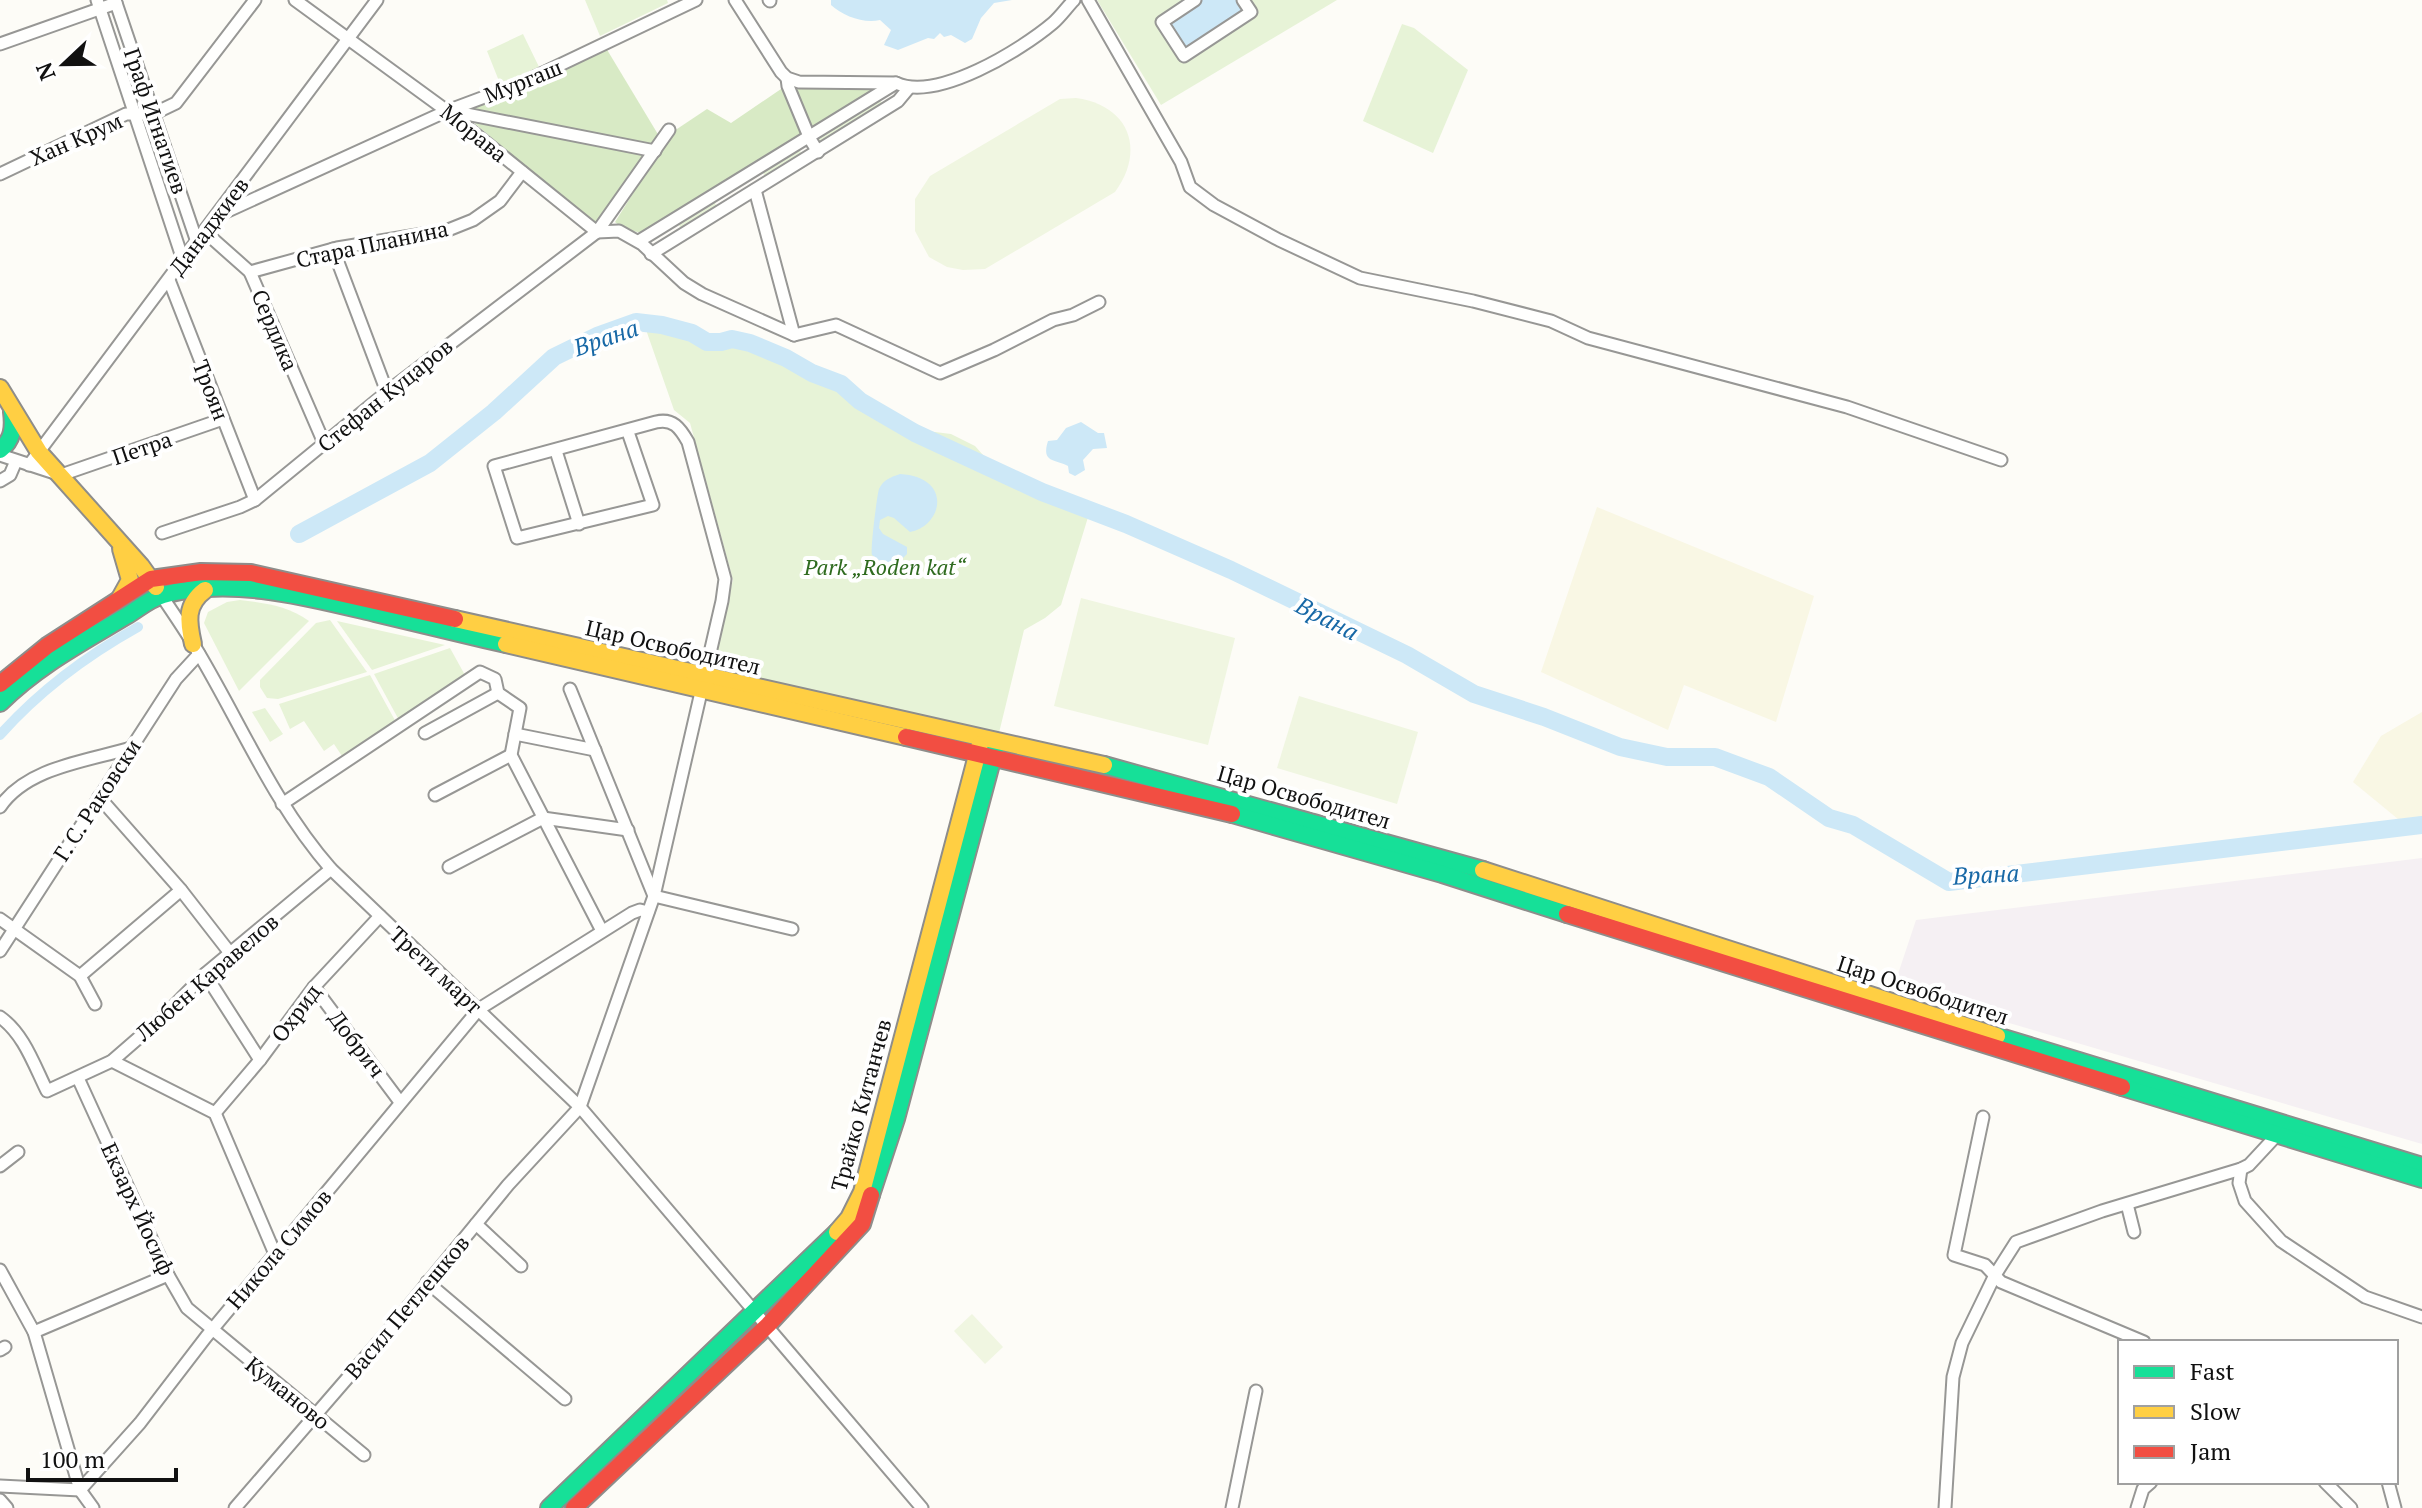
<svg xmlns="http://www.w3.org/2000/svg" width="2422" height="1508" font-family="'PT Serif',serif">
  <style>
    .industrial { fill: #f5f0f3 }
    .farmland { fill: #f9f7e4 }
    .green { fill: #e7f3d7 }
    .forest { fill: #d8eac5 }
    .pitch { fill: #f0f6e1 }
    .water { fill: #cde8f7 }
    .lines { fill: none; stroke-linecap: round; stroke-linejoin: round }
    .canal { stroke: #cde8f7; stroke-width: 10 }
    .river { stroke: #cde8f7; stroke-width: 18 }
    .street-casing { stroke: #979795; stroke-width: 15 }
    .fast-casing { stroke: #8e8d8b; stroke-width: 20 }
    .slow-casing { stroke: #8e8d8b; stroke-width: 20 }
    .jam-casing { stroke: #8e8d8b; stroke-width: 20 }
    .street { stroke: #fffffe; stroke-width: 11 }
    .fast { stroke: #16e098; stroke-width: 16 }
    .slow { stroke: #ffcf43; stroke-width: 16 }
    .jam { stroke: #f24e42; stroke-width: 16 }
    .labels { text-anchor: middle; stroke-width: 8; stroke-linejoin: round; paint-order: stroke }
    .street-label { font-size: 22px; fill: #111; stroke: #fff }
    .park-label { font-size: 22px; font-style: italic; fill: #2f6b1f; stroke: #fff }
    .water-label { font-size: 24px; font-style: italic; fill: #1768a6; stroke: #fff }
  </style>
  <rect width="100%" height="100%" fill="#fdfcf7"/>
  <polygon class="industrial" points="2422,858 2422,1144 1893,989 1916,920"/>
  <g class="farmland">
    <polygon points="1597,507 1814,596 1776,722 1684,685 1668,730 1541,672"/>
    <polygon points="2422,712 2422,818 2398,819 2353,782 2381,736"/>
  </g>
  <g class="green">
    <polygon points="585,0 667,0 668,3 600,36"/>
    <polygon points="1097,0 1337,0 1161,105"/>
    <polygon points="1402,24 1414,28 1468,70 1433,153 1363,121"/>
    <polygon points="523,34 541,71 501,86 487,51"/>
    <polygon points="880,100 884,106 819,147 815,139"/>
    <polygon points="799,149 803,157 767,180 762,171"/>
    <polygon points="714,201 718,209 681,229 678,223"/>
    <polygon points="644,324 756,348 794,361 841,388 877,418 927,431 951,434 975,446 991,464 1089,514 1061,605 1045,618 1024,630 998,737 708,674 733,580 690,423 674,410"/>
    <path d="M 240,600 C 265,603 288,606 309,621 L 239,691 L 204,623 L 208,612 L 227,602 Z"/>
    <polygon points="330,620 367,672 278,699 267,698 260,687 260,680 316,623"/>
    <polygon points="337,621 445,645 372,670"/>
    <polygon points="450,648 466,677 400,722 374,674"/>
    <polygon points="370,675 397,724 342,756 334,744 324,751 304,721 290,729 279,704"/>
    <polygon points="265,708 283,734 270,742 252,712"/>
  </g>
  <g class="forest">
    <polygon points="606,48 659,136 652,146 463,111"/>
    <polygon points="873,87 878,91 645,234 622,228 615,222 671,133 707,109 731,123 781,89"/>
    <polygon points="472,121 647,153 595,225"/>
  </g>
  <g class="pitch">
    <path d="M 1076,98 C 1129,105 1146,150 1115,192 L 985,269 L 963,270 L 947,267 L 929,257 L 915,231 L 915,199 L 930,176 L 1060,99 Z"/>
    <polygon points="1081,598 1235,638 1208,745 1054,706"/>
    <polygon points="1299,696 1418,732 1397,804 1277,768"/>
    <polygon points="972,1314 1003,1347 985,1364 954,1331"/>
  </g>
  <g class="water">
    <path d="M 831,0 L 1012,0 L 994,3 L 981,18 L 972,39 L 965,43 L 951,35 L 944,37 L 940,33 L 934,39 L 928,38 L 898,50 L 884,45 L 891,30 L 880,20 C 864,24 843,16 831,5 Z"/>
    <polygon points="1199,0 1241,0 1248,12 1184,53 1165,22"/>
    <path d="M 1081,422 L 1098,433 L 1104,433 L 1107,448 L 1093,449 L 1083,460 L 1085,470 L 1075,476 L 1069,473 L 1068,466 C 1055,459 1041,463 1048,441 L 1057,440 L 1066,428 Z"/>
    <path d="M 900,474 C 953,477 943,526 910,532 L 894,518 L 888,516 L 880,520 L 879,528 L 883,534 L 907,547 L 907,554 L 900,561 L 883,563 C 881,562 873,556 872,555 C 870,551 877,495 879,489 C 883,480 891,477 900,474 Z"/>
  </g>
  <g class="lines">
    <path class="canal" d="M 0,735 C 40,690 86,656 138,627"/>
    <polyline class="river" points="299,534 430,463 494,412 554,357 597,336 636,322 662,325 692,333 707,342 721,342 732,339 750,343 786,358 812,373 841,384 860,401 915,433 1042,492 1126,524 1231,570 1407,655 1474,694 1544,717 1620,747 1667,757 1715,757 1769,777 1829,818 1853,825 1949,882 2422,825"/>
    <g class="street-casing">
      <g id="street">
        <polyline points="97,0 183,260"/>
        <polyline points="115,0 197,242"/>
        <polyline points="295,0 447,111 597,232"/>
        <path d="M 735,0 L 781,72 L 787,78 L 799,82 L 896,83 C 937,102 1021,50 1053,23 C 1061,16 1067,7 1074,0"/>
        <polyline points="769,0 770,1"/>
        <polyline points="1088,0 1181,162 1190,187 1214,205 1279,240 1360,278 1473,301 1551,321 1588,338 1847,407 2001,460"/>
        <polyline points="1195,0 1162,22 1184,56 1251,12 1243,0"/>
        <polyline points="0,44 116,3"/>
        <polyline points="787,78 788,86 810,139 818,152"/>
        <polyline points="451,111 655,151"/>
        <polyline points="0,174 126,114 153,114 176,103 255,0"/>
        <polyline points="755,190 794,335"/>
        <polyline points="219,215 447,111 522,83 696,0"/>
        <polyline points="205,232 250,272 324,443"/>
        <polyline points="597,232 619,231 642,244 684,283 702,294 794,335 836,325 940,373 994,350 1053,320 1073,315 1099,302"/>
        <polyline points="639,241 896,83"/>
        <polyline points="333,249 387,392"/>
        <polyline points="651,254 898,101 908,89"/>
        <polyline points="250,272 337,248 448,230 473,220 500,201 522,172"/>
        <polyline points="169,280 255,500"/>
        <polyline points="556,451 579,524"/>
        <polyline points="0,455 61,475 223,419"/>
        <polyline points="29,465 377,0"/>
        <polyline points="0,481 10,475 16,461"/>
        <polyline points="162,533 240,507 255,500 387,392 597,232 669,130"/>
        <path d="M 161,595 C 174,614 187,633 198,652 C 242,726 274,804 331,869 L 580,1107 L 922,1508"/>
        <polyline points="570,689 654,896 792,929"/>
        <polyline points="425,733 498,693"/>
        <polyline points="515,734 595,750"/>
        <polyline points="435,795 511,755"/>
        <polyline points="99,797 181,890 230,953"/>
        <polyline points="282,804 480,672 495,679 498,693 520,708 511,755 602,931"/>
        <path d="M 0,807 C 27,767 88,761 131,748"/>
        <polyline points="449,867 543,818 628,830"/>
        <polyline points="0,919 80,976 95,1004"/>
        <polyline points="0,951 176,679 199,654"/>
        <polyline points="205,974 260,1060"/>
        <polyline points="80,976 181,890"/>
        <polyline points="314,987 400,1102"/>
        <path d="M 0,1017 C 24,1034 34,1065 47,1091 L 112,1061 L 166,1014 L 205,974 L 331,869"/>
        <polyline points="112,1061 215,1113 275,1254"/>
        <polyline points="78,1078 168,1275 187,1308 364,1455"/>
        <polyline points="215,1113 260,1060 314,987 380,916"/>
        <polyline points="1983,1117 1954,1255 1985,1265 2001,1282 2144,1342"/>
        <polyline points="0,1166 18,1152"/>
        <polyline points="2241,1169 2239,1183 2245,1201 2281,1241 2365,1297 2422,1317"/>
        <polyline points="2127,1204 2134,1232"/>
        <polyline points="476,1224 521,1266"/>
        <polyline points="0,1270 34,1332 80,1490 93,1508"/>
        <polyline points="427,1282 565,1399"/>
        <polyline points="34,1332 168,1275"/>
        <polyline points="0,1350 5,1347"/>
        <polyline points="2325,1482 2351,1508"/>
        <polyline points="2388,1482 2395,1508"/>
        <polyline points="0,1486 80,1490 140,1423 206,1337 479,1009 632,913 640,910 648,912"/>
        <polyline points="0,1500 7,1508"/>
        <path d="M 235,1508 L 389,1330 L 508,1185 L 580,1107 L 654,896 L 722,601 L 725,579 L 688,442 C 680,428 673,418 656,422 L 494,466 L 517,538 L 653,505 L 628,432"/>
        <polyline points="1232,1508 1256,1391"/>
        <polyline points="1945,1508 1953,1377 1962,1343 1995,1275 2016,1242 2102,1211 2241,1169 2249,1165 2276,1136"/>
        <polyline points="2137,1508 2143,1489 2151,1482"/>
      </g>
    </g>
    <g class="fast-casing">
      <g id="fast">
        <path d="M 0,450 C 13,440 14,427 12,412"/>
        <path d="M 0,703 C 37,666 81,643 126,616 C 138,609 149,599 163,595 C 231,576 308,597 375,613 C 418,623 462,634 506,644"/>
        <polyline points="1104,765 1483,870"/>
        <polyline points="1232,814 1442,874 1567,914"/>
        <polyline points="1997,1036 2422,1166"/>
        <polyline points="2122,1087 2422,1179"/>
        <polyline points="871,1195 896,1119 995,749"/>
        <polyline points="549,1508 837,1232"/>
      </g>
    </g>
    <g class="slow-casing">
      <g id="slow">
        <polyline points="0,388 39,452 141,566 156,587"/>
        <polyline points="120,598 130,580 121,549"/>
        <polyline points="455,619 1104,765"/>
        <path d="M 193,644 C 188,622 185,605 205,590"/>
        <polyline points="506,644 906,737"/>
        <polyline points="1483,870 1997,1036"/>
        <polyline points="837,1232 849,1218 862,1192 980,744"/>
      </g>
    </g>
    <g class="jam-casing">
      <g id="jam">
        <polyline points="0,684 47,646 151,579 201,572 251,573 455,619"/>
        <polyline points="906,737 1232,814"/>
        <polyline points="1567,914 2122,1087"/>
        <polyline points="574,1508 768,1325 862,1224 871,1195"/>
      </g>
    </g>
    <use href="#street" class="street"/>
    <use href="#fast" class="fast"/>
    <use href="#slow" class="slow"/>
    <use href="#jam" class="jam"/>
  </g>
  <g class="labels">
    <g class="street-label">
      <text transform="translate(523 81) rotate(-22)" y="8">Мургаш</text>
      <text transform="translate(156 121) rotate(71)" y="8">Граф Игнатиев</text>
      <text transform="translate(474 133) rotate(39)" y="8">Морава</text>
      <text transform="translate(76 139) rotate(-24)" y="8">Хан Крум</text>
      <text transform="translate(209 226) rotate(-53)" y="8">Данаджиев</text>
      <text transform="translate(372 244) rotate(-12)" y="8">Стара Планина</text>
      <text transform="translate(275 330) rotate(67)" y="8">Сердика</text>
      <text transform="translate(211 390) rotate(69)" y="8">Троян</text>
      <text transform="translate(385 395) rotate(-39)" y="8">Стефан Куцаров</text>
      <text transform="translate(142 448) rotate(-19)" y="8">Петра</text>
      <text transform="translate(673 647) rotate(13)" y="8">Цар Освободител</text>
      <text transform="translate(1304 797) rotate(16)" y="8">Цар Освободител</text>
      <text transform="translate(97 800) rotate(-57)" y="8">Г. С. Раковски</text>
      <text transform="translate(436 970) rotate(43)" y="8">Трети март</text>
      <text transform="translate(207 977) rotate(-41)" y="8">Любен Каравелов</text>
      <text transform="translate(1923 990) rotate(18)" y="8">Цар Освободител</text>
      <text transform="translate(296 1013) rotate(-53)" y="8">Охрид</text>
      <text transform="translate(357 1044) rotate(53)" y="8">Добрич</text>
      <text transform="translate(861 1105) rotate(-75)" y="8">Трайко Китанчев</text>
      <text transform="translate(138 1209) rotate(65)" y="8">Екзарх Йосиф</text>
      <text transform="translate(279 1249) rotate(-50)" y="8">Никола Симов</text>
      <text transform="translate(407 1307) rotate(-50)" y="8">Васил Петлешков</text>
      <text transform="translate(288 1393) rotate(39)" y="8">Куманово</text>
    </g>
    <g class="park-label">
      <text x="885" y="575">Park „Roden kat“</text>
    </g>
    <g class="water-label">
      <text transform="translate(606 338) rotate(-19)" y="8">Врана</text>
      <text transform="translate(1327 619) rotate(27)" y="8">Врана</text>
      <text transform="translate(1986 875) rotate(-3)" y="8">Врана</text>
    </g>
  </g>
  <rect x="2118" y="1340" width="280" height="144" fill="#ffffff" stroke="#a0a0a0" stroke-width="2"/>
  <rect x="2134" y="1366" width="40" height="12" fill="#16e098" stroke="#a0a0a0" stroke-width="2"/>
  <text x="2190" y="1380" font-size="24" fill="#111111">Fast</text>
  <rect x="2134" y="1406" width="40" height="12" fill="#ffcf43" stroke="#a0a0a0" stroke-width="2"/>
  <text x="2190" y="1420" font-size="24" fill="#111111">Slow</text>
  <rect x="2134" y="1446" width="40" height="12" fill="#f24e42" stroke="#a0a0a0" stroke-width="2"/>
  <text x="2190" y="1460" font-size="24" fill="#111111">Jam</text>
  <g transform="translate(64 64) rotate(248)" stroke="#ffffff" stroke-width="6" paint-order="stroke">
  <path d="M0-6L14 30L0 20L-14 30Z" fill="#111111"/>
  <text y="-12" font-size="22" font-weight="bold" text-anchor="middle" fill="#111111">N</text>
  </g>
  <path d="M28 1468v12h148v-12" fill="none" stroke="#111111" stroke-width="4"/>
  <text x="40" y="1468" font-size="24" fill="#111111" stroke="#ffffff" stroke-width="6" paint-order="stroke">100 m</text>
</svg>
